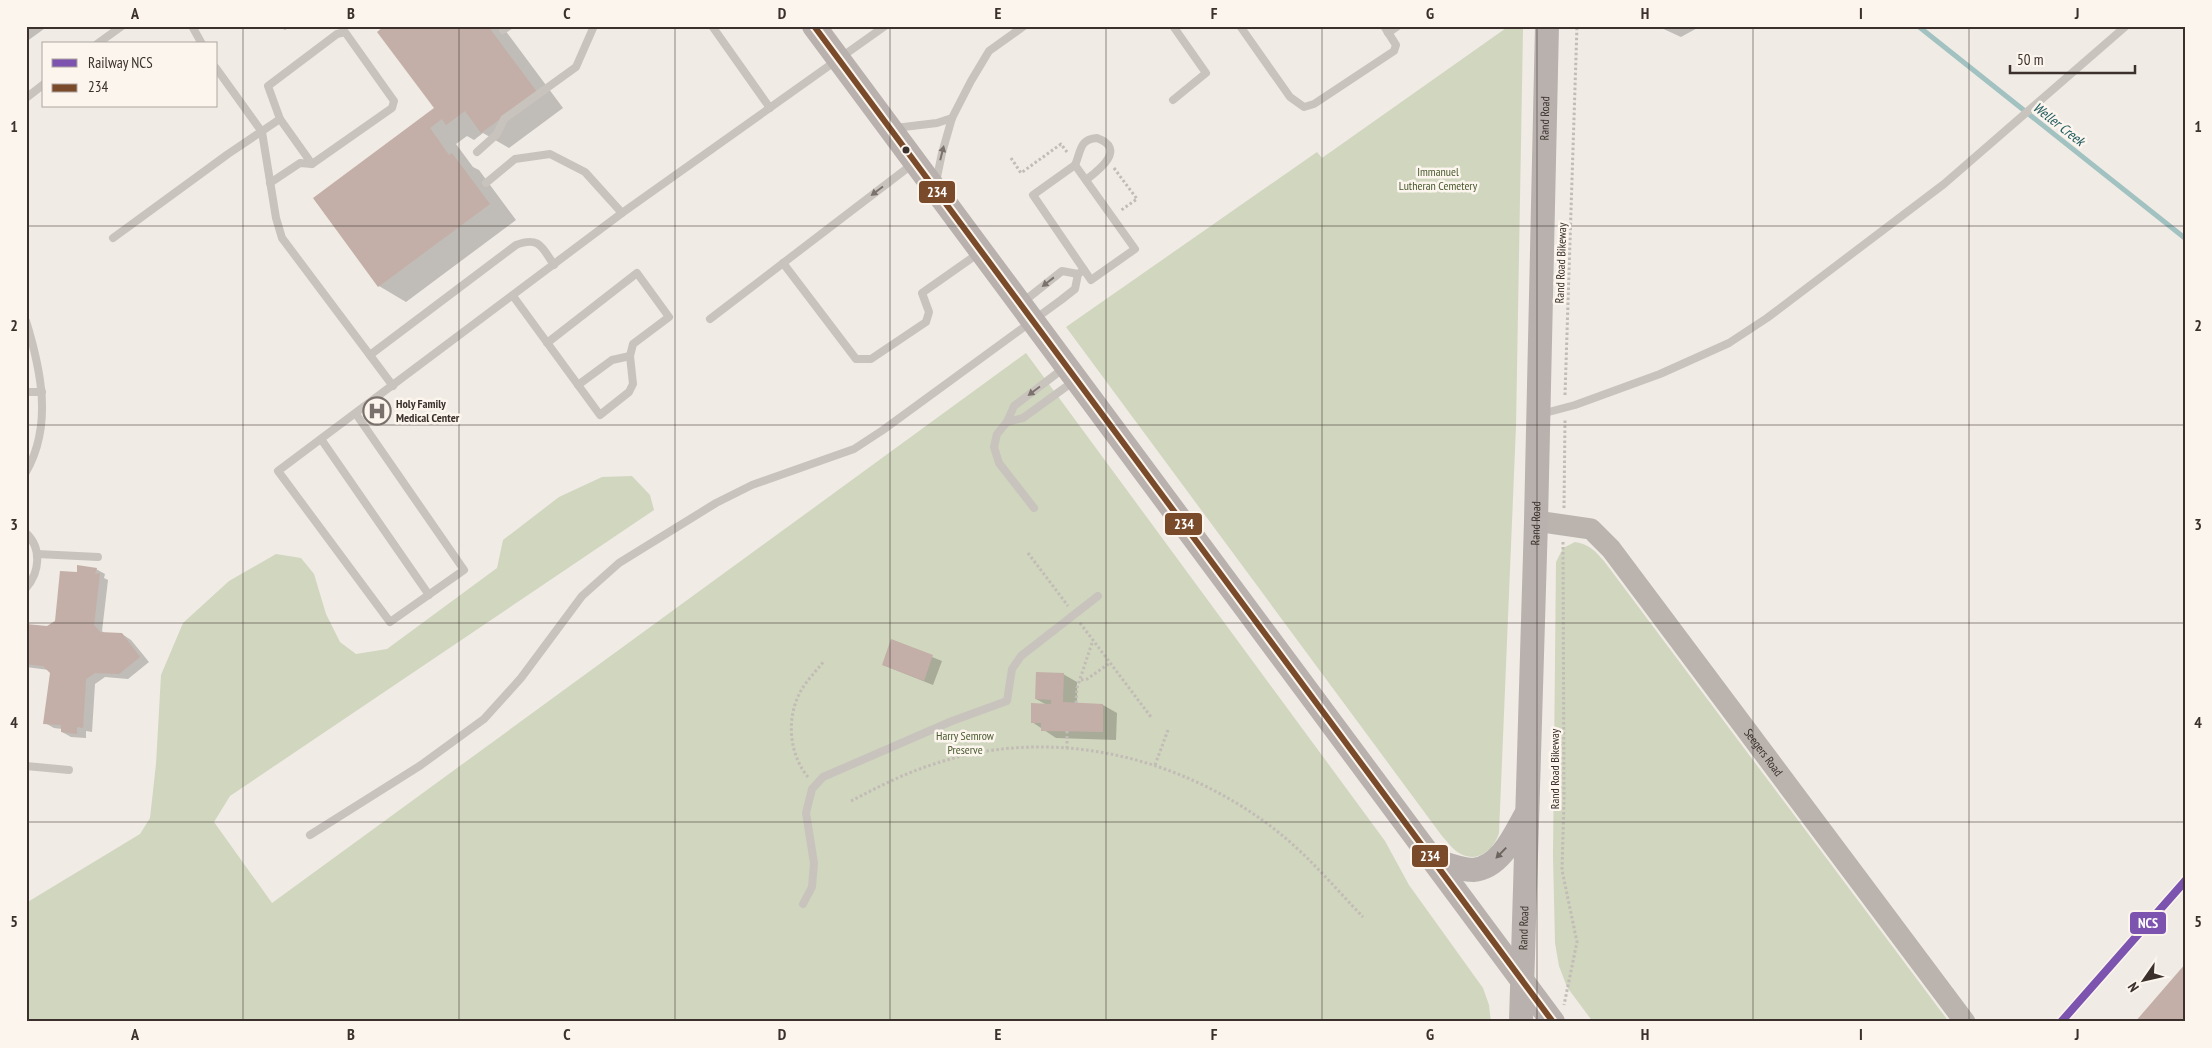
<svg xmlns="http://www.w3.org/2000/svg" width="2212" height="1048" font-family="'PT Sans Narrow',sans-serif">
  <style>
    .green { fill: #d1d6bf }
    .shadow { fill: #0003 }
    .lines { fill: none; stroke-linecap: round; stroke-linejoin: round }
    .stream { stroke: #a1c2c1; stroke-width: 5 }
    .building { fill: #c3afa7 }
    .path { stroke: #c2bbb6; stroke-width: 3; stroke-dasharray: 2.5 2.5; stroke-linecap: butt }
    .lane { stroke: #c9c3be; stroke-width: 8 }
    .secondary { stroke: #bab3ae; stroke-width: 21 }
    .primary { stroke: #b8b1ad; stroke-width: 24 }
    .bus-1-casing { stroke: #fbf5ee; stroke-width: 10 }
    .bus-1 { stroke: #7a4b2a; stroke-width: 6 }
    .rail-1-casing { stroke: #fbf5ee; stroke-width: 11 }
    .rail-1 { stroke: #7c53af; stroke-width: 8 }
    .oneway { fill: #7b726d }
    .oneway2 { fill: #6d645f }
    .grid { fill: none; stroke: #3b302b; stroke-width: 1; stroke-opacity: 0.55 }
    .bus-dot { fill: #3b302b; stroke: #fbf5ee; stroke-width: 2 }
    .labels { text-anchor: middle; stroke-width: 5; stroke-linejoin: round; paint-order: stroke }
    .street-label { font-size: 12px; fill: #3b302b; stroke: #fbf5ee }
    .park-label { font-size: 12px; fill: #4a5a2e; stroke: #fbf5ee }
    .poi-label { font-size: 12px; font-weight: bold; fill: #3b302b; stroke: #fbf5ee; text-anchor: start }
    .water-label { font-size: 14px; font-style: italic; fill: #1f5a5e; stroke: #fbf5ee }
    .line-badge { stroke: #fbf5ee; stroke-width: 2 }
    .badge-label { font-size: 14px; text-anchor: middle; font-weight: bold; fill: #fff }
    .neatline { fill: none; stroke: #3b302b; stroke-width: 2 }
    .grid-label { font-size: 16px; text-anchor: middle; font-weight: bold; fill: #3b302b }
  </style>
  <rect width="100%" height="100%" fill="#f0ebe5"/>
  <g class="green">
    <path d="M 1509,26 L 1523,29 L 1516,426 L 1499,833 C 1493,852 1475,865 1456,851 C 1451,847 1447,841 1442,836 L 1066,327 L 1317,152 L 1322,158 Z"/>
    <polygon points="1026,353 1385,841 1409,885 1483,988 1489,1005 1491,1022 26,1022 26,903 140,834 150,818 156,764 161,675 183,623 229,581 276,554 301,558 314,574 326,614 340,642 356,654 387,649 497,568 503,540 559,497 602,477 632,476 650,495 654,510 230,796 214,822 272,903"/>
    <path d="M 1575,542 C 1589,544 1595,551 1604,561 L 1949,1022 L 1593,1022 L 1567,987 L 1559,966 L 1555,943 L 1553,856 L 1556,562 L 1563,548 Z"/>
  </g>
  <g class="shadow">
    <polygon points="26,26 48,26 26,42"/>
    <polygon points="278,26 291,26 285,30"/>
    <polygon points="386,26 502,26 563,108 509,148 483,133 474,140 467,136 456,144 473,167 479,170 516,220 406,302 379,286 314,199 435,109"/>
    <polygon points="1657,26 1701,26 1681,37"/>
    <polygon points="96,569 105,574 104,578 108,580 102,631 104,633 122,634 131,640 149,662 128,679 105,677 95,684 92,732 86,731 86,738 71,737 62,732 62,729 54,728 45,723 51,672 49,670 26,667 26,625 48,628 56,622 78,573"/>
    <polygon points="892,641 942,661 933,685 883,665"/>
    <polygon points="1063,674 1077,682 1077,704 1103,705 1117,713 1116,740 1056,738 1032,722 1047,705 1036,699"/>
  </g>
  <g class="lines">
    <polyline class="stream" points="1918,26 2186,239"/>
  </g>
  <g class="building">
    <polygon points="384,26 488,26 537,92 481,133 465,111 446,125 442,119 430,128 449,155 452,153 490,204 378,287 313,198 434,108 377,32"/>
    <polygon points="77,565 97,568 95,574 100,573 94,625 100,632 122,633 140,657 119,674 95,673 86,679 83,728 77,727 77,734 61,732 61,725 43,724 50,673 43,666 26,664 26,624 47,626 55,621 60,571 77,572"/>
    <polygon points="891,639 933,655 924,681 882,665"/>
    <polygon points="1036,672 1064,673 1063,702 1103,704 1103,732 1041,731 1041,723 1031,723 1031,703 1051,704 1051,700 1035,699"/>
    <polygon points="2186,963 2186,1022 2135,1022"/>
  </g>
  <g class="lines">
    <g class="path">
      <polyline points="1011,158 1021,173 1061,144 1067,152"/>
      <polyline points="1114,168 1137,199 1120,211"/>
      <polyline points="1565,395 1577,26"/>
      <polyline points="1564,508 1565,419"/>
      <polyline points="1563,542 1564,801 1562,870 1577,942 1564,1005"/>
      <polyline points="1028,553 1068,606"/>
      <polyline points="1080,623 1151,717"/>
      <polyline points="1081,680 1087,679 1110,663"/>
      <polyline points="1076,703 1077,688 1093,640"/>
      <polyline points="1067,731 1067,748"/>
      <polyline points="1155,765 1168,730"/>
      <path d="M 808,777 C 788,753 786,715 802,689 C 808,679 817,670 824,661"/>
      <path d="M 851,801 C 878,787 905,773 934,764 C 1053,724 1187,757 1283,836 C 1312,860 1337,890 1363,917"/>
    </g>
    <g class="lane">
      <polyline points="192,26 202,44"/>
      <polyline points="712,26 770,108"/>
      <polyline points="1173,26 1206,73 1173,100"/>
      <polyline points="1240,26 1290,97 1304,107 1314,104 1394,51 1396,45 1384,26"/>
      <polyline points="503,30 509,26"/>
      <polyline points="1388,33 1398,26"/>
      <polyline points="97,44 122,26"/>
      <polyline points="216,68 262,132 276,218 282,238 393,386"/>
      <polyline points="26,98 44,84"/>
      <polyline points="280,119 312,164"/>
      <polyline points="895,128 937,123 952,118"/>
      <polyline points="477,152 497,134 504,119 576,67 594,26"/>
      <polygon points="1075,165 1135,249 1091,280 1033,195"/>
      <path d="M 1075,165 C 1081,152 1079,139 1097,138 C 1127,149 1099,170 1086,180"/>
      <polyline points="936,182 942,153 952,118 971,81 989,51 1024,26"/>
      <polyline points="486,183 515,159 550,154 585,172 622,213"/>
      <polyline points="113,238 228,154 280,119 268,86 337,34 345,32 394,101 392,108 312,164 300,163 270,183"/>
      <polyline points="783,263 856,359 871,359 926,322 929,312 922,293 979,253"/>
      <polyline points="513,296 600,415 629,392 633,384 630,356 633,344 669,317 637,273 547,343"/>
      <polyline points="1023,302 1062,271 1078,274"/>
      <polyline points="710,319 914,163"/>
      <path d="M 26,321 C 41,370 53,425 26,472"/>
      <path d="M 370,355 L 516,245 C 539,236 542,247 554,265"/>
      <polyline points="578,385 612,360 630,356"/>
      <polyline points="26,392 42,392"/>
      <polyline points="356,414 464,570 390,622 278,471 622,213 885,26"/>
      <polyline points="1541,414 1575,405 1660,374 1729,343 1767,318 1944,184 2126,26"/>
      <polyline points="1007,422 1023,418 1074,381"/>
      <polyline points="321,439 429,595"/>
      <polyline points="1034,508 999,463 994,447 997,434 1007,422 1014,406 1064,368"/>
      <path d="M 26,533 C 42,548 40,572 26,588"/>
      <polyline points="37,554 98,557"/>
      <polyline points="26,766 69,770"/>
      <polyline points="310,835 421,765 484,719 521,678 582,596 619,563 716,503 752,485 854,449 883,430 1061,300 1075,289 1078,274 1084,270"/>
      <polyline points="803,904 812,887 814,863 806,813 812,789 823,777 952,721 1007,701 1012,669 1021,656 1098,596"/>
    </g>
    <path class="secondary" id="s1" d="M 1536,521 L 1591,529 L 1611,549 L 1965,1022"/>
    <g class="primary">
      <polyline points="814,26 1553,1022"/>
      <path d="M 1434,860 C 1446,864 1460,870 1473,870 C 1500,868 1514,836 1525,816"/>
      <path id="s2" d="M 1521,1022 L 1536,521 L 1547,26"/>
    </g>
    <g class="bus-1-casing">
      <polyline id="bus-1" points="814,26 1553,1022"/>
    </g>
    <use href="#bus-1" class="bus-1"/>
    <g class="rail-1-casing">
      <polyline id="rail-1" points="2061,1022 2186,880"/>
    </g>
    <use href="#rail-1" class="rail-1"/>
  </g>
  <defs><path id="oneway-solid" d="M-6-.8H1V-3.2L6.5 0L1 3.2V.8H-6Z" transform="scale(1.25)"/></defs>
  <g class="oneway">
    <use href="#oneway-solid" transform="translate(942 153) rotate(-76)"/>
    <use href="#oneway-solid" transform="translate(877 191) rotate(143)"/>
    <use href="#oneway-solid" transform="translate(1048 282) rotate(142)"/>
    <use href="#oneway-solid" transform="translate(1034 391) rotate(143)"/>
  </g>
  <use class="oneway2" href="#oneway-solid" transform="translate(1501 853) rotate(134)"/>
  <path class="grid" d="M 243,26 L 243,1022M 459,26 L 459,1022M 675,26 L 675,1022M 890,26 L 890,1022M 1106,26 L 1106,1022M 1322,26 L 1322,1022M 1537,26 L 1537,1022M 1753,26 L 1753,1022M 1969,26 L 1969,1022M 26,226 L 2186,226M 26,425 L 2186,425M 26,623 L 2186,623M 26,822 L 2186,822"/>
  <defs>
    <g id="hospital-ring" transform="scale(1.4375)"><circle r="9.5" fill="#fbf5ee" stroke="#7a716c" stroke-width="1.5"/><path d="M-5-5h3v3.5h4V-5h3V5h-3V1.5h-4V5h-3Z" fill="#7a716c"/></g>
  </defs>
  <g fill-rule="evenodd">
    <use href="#hospital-ring" x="377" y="411"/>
  </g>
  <circle class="bus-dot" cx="906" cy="150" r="4.5"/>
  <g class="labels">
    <g class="street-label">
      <text dy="4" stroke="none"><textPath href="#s2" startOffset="904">Rand Road</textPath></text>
      <text transform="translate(1561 263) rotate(-88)" y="4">Rand Road Bikeway</text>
      <text dy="4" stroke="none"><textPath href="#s2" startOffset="499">Rand Road</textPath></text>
      <text dy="4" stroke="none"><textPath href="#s1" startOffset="338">Seegers Road</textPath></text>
      <text transform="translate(1555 769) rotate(-90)" y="4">Rand Road Bikeway</text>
      <text dy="4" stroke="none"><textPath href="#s2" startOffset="94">Rand Road</textPath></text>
    </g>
    <g class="park-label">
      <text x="1438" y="176">Immanuel<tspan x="1438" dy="14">Lutheran Cemetery</tspan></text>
      <text x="965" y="740">Harry Semrow<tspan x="965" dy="14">Preserve</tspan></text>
    </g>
    <g class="poi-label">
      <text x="396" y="408">Holy Family<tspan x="396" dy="14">Medical Center</tspan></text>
    </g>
    <g class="water-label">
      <text transform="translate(2059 124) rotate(38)" y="5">Weller Creek</text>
    </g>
  </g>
  <g class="line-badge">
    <rect x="918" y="180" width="38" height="24" rx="5" fill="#7a4b2a"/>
    <rect x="1164" y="512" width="39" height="24" rx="5" fill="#7a4b2a"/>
    <rect x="1411" y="844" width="38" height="24" rx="5" fill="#7a4b2a"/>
    <rect x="2129" y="911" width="38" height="24" rx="5" fill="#7c53af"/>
  </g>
  <g class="badge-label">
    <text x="937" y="197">234</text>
    <text x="1184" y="529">234</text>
    <text x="1430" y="861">234</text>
    <text x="2148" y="928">NCS</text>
  </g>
  <rect width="2212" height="1048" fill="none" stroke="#fbf5ee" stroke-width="55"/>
  <rect x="42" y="42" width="175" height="65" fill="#fbf5ee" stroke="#aea6a0"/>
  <rect x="52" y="59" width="25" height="8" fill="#7c53af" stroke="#aea6a0"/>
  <text x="88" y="68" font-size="15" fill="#3b302b">Railway NCS</text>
  <rect x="52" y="84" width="25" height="8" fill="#7a4b2a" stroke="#aea6a0"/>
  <text x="88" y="92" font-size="15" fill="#3b302b">234</text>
  <g transform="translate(2144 980) rotate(236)" stroke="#fbf5ee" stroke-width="4" paint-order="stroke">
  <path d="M0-4L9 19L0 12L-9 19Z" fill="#3b302b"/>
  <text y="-8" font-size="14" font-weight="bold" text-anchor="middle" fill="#3b302b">N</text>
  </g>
  <path d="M2010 65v8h125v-8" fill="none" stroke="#3b302b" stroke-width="2.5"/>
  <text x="2017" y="65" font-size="15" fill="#3b302b" stroke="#fbf5ee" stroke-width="4" paint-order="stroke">50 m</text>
  <rect x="28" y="28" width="2156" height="992" class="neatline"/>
  <g class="grid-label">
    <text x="135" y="19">A</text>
    <text x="351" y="19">B</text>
    <text x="567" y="19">C</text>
    <text x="782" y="19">D</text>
    <text x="998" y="19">E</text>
    <text x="1214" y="19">F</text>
    <text x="1430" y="19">G</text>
    <text x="1645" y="19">H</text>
    <text x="1861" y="19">I</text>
    <text x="2077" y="19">J</text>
    <text x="14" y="132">1</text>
    <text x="2198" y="132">1</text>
    <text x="14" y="331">2</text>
    <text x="2198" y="331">2</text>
    <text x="14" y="530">3</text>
    <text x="2198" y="530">3</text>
    <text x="14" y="728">4</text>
    <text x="2198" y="728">4</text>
    <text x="14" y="927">5</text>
    <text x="2198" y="927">5</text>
    <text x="135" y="1040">A</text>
    <text x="351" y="1040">B</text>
    <text x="567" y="1040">C</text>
    <text x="782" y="1040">D</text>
    <text x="998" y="1040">E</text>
    <text x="1214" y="1040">F</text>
    <text x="1430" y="1040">G</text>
    <text x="1645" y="1040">H</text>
    <text x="1861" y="1040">I</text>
    <text x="2077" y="1040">J</text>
  </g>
</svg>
